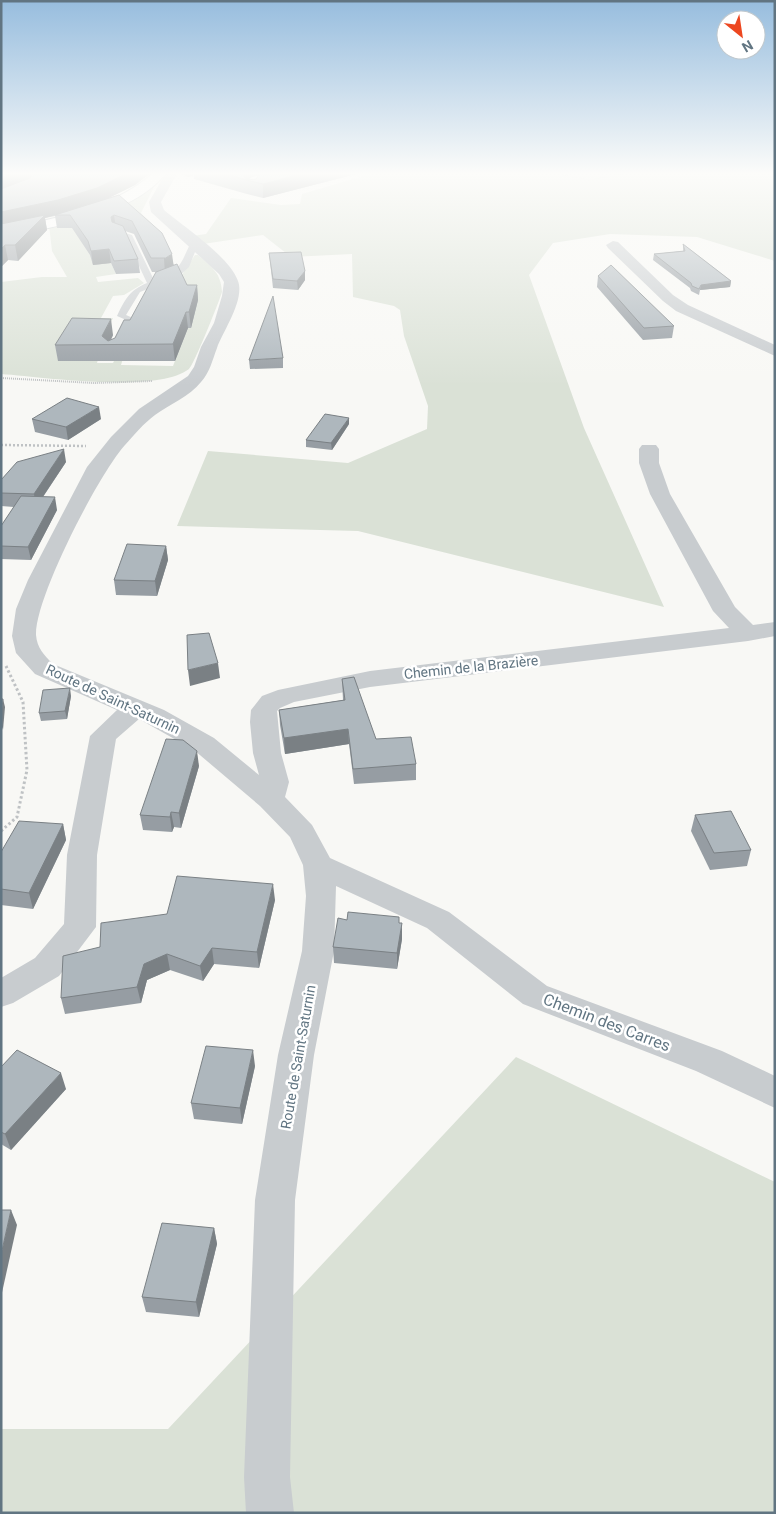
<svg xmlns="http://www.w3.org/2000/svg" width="776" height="1514" font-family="Roboto,sans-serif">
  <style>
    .green { fill: #dae1d6 }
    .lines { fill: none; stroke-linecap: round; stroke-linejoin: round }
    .secondary-casing { stroke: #b8bec2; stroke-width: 2 }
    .path-far3 { stroke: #bfc2c4; stroke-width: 1; stroke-dasharray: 1 1; stroke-linecap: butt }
    .path-far2 { stroke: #bfc2c4; stroke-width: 2; stroke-dasharray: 1 1; stroke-linecap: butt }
    .path-far1 { stroke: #bfc2c4; stroke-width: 2.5; stroke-dasharray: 2 2; stroke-linecap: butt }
    .path { stroke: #bfc2c4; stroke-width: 3; stroke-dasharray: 2.5 2.5; stroke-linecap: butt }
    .lane { fill: #c8cccf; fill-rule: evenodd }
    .street { fill: #c8cccf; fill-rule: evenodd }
    .secondary { fill: #fff; fill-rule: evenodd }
    .wall { fill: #969da3; fill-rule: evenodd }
    .shaded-wall { fill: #7a8084 }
    .building { fill: #aeb7bd; stroke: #7a8084 }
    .labels { text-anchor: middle; stroke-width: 5; stroke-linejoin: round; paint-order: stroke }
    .street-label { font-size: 14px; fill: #617582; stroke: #fff }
    .near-street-label { font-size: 16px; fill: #617582; stroke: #fff }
  </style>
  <rect width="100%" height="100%" fill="#f8f8f5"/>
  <g class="green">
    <polygon points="370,174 775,174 775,261 697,237 610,234 553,243 529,275 584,428 664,607 358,531 177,526 208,451 348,463 427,429 428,406 404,336 400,310 394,306 353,297 352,254 291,257 263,235 203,244 192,236 206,234 231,198 281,205 300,204 302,194"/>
    <path d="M 156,183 L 141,213 L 158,230 L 131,218 L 111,263 L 116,274 L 96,277 L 98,282 L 138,278 L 144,283 L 124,295 L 113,296 L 101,318 L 113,318 L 105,335 L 97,363 L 113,363 L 117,355 L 124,355 L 121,365 L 173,366 L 188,328 L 191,328 L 151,301 L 181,276 L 195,255 L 198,255 C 212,267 221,273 222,292 C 219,302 194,365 189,369 C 156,394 44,377 1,374 L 1,282 L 42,277 L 67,277 L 52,251 L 49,225 L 131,198 Z"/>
    <polygon points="516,1057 775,1182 775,1513 1,1513 1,1429 168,1429"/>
  </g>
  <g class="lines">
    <g class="secondary-casing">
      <path id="secondary" d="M 152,174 L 165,174 C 133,216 50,227 1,238 L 1,230 C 53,218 111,210 152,174 Z"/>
    </g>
    <polyline class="path-far3" points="559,174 589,180 623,174"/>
    <polyline class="path-far2" points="1,378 94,383 152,381"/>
    <polyline class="path-far1" points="1,445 86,446"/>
    <polyline class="path" points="1,831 17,817 27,770 23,702 6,666"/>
    <path class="lane" d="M 115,230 L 132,235 L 154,280 C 183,269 179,266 192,240 L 199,242 L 189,267 L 178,277 L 140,292 L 126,315 L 133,318 L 123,337 L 119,340 L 115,337 L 124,319 L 117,316 C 125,299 130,290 147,283 L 126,238 L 115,234 Z"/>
    <g class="street">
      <path d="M 165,174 L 177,174 L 161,202 L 164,210 C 184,227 229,256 238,281 C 245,300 223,331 217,348 C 212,361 210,372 201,382 C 190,396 169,405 155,415 C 144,423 134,435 125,445 C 99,474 35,597 36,635 C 37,648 44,655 53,664 L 164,710 L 214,738 L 259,775 L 253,753 L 250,722 L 251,710 L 262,696 L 278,690 L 370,671 L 729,628 L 713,611 L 650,494 L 639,463 L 639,449 L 642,445 L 656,445 L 659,449 L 659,463 L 670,494 L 735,607 L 753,625 L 775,622 L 775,636 L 748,641 L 370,687 L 294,702 L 280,708 L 277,711 L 281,753 L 289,782 L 285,797 L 312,825 L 330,858 L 449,912 L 547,986 L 722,1051 L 775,1076 L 775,1108 L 696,1071 L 523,1004 L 427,928 L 336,886 L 334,951 L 314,1055 L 295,1200 L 290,1477 L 294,1513 L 246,1513 L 244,1477 L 255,1200 L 278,1055 L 302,951 L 306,896 L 303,865 L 290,837 L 260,806 L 194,750 L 139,719 L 116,739 L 97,855 L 96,927 L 59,976 L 13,1003 L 1,1007 L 1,978 L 35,958 L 64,924 L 67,855 L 90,736 L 117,710 L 35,674 L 16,653 L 12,636 L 16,609 L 28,580 L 87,467 L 111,437 L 139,409 L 188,376 L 194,367 L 201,347 L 214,323 L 222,296 L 224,282 L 219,274 L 151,212 L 149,202 Z"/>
      <polygon points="613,241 618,242 673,295 688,305 775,345 775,356 676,311 663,301 608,248 606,245"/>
    </g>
    <use href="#secondary" class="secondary"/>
  </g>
  <g class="wall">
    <polygon points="1,174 149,174 135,185 106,199 119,195 174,265 187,285 197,285 198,300 191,328 188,328 175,361 58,361 55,345 113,335 111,340 115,338 130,320 156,272 152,272 134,234 125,231 138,259 140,273 116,274 111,263 93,265 90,255 72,228 57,228 55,216 45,218 47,230 18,261 8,260 1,267"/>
    <path d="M 181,174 L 356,174 L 263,198 L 247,194 L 247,184 L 247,194 L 194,179 L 194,175 L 188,177 ZM 258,175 L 256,179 L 249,179 L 250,178 Z"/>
    <polygon points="683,244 731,281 730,287 700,290 699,295 691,291 690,288 653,260 654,254 683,251"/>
    <polygon points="269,253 305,280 298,290 273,288"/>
    <polygon points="598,276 674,326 672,338 643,340 597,287"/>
    <polygon points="283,358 283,368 250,369 249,360"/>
    <polygon points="32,419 101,419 68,440 35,432"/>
    <polygon points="349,424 332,450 306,447 306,440"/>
    <polygon points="66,462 43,497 57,510 31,560 1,559 1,526 14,507 1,506 1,480"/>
    <polygon points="166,546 168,560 157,596 116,595 114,580"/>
    <polygon points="342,679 376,739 416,764 416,780 354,784 349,744 285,754 280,725 279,710 343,700"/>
    <polygon points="71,696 67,719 41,721 39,713"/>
    <polygon points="199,766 181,828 174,827 172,832 143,830 140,815"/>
    <polygon points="695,815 751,850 747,866 710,870 691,831"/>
    <polygon points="63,824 66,840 33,909 1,905 1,852"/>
    <polygon points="275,900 259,968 214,964 203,981 170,970 147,980 141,1003 65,1014 61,998 100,947"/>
    <polygon points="399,917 399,923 402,939 397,969 334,963 333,947 347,920"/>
    <polygon points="255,1066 242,1124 194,1119 191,1103"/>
    <polygon points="1,1067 66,1089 11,1150 1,1144"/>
    <polygon points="214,1228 217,1244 199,1317 146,1312 142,1297"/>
  </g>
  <g class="shaded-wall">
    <polygon points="10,174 27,174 28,181 1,193 1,178"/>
    <polygon points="126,174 149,174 135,185 99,203 45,218 47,230 18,261 15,245 1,228 1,212"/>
    <polygon points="187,174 193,174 194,175 188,177"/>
    <polygon points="242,174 260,174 250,178 249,180 246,180 246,184 246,180"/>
    <polygon points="302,174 356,174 263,198 263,184"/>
    <polygon points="114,215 116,228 113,230 111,217"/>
    <polygon points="5,245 8,260 1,267 1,249"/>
    <polygon points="109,249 111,263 93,265 91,251"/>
    <polygon points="172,254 174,268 165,273 164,259"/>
    <polygon points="305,271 305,280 298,290 297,281"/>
    <polygon points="731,281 730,287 700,290 699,295 701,285"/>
    <polygon points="197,285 198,300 191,328 189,312"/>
    <polygon points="186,312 188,328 175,361 173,344"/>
    <polygon points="111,319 113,335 108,345 102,336"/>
    <polygon points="99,407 101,419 68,440 66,427"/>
    <polygon points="349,418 349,424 332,450 331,443"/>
    <polygon points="64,449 66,462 36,507 34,494"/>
    <polygon points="55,497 57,510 31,560 28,547"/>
    <polygon points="166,546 168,560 157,596 155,581"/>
    <polygon points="218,663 220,678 190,686 188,670"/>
    <polygon points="70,688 71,696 67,719 65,711"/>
    <polygon points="3,699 5,707 3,730 1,724 1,717"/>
    <polygon points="348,729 349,744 285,754 284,738"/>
    <polygon points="197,751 199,766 181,828 179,813"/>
    <polygon points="171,812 174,827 172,832 170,817"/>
    <polygon points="63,824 66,840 33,909 29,893"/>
    <polygon points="273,884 275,900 259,968 257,952"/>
    <polygon points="402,923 402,939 397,969 397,953"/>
    <polygon points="212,948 214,964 203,981 200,966"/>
    <polygon points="167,954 170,970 147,980 141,1003 137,987 144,964"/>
    <polygon points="253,1050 255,1066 242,1124 240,1108"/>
    <polygon points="61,1073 66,1089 11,1150 5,1134"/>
    <polygon points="11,1210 17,1225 1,1297 1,1255"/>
    <polygon points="214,1228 217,1244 199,1317 196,1302"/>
  </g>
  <g class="building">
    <polygon points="1,174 10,174 1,178"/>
    <polygon points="32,174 126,174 97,188 58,200 1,212 1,189 30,178"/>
    <polygon points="226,174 243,174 246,180"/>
    <polygon points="259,174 302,174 263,184 246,180 256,179"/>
    <polygon points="119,195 162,233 172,254 164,259 165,258 151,258 132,221 114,215 111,217 112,222 123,226 138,259 114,261 109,249 91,251 88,241 70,215 55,215"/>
    <polygon points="45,215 15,245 5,245 1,249 1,224"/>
    <polygon points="683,244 731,281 701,285 699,289 692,286 691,283 654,254 685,251"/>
    <polygon points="301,252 305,271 297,281 273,279 269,253"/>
    <polygon points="177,264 187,285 197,285 189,312 186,312 173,344 55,345 72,318 111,319 102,336 108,341 115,338 124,320 130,320 156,272"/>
    <polygon points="611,265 674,326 644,328 598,276"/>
    <polygon points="273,296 283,358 249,360"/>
    <polygon points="67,398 99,407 66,427 32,419"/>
    <polygon points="325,414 349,418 331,443 306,440"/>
    <polygon points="64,449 34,494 1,493 1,480 17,462"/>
    <polygon points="21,496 55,497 28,547 1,546 1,526"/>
    <polygon points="127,544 166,546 155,581 114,580"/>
    <polygon points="209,633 218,663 188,670 187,635"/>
    <polygon points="354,677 376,739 411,737 416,764 353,769 348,729 284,738 279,710 345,700 342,679"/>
    <polygon points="70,688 65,711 39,713 43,690"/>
    <polygon points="1,699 3,699 1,717"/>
    <polygon points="166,739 183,740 197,751 179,813 171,812 170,817 140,815"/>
    <polygon points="731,811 751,850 714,853 695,815"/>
    <polygon points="19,821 63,824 29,893 1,889 1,852"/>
    <polygon points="177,876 273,884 257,952 212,948 200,966 167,954 144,964 137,987 61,998 63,956 100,947 101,923 167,914"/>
    <polygon points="348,912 399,917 399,923 402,923 397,953 333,947 338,918 347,920"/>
    <polygon points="206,1046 253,1050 240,1108 191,1103"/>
    <polygon points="17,1050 61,1073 5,1134 1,1132 1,1067"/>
    <polygon points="1,1210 11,1210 1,1255"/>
    <polygon points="162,1223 214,1228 196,1302 142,1297"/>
  </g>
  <linearGradient id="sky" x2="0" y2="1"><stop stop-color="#97bdde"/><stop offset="0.45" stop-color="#fcfcfa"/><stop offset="1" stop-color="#fcfcfa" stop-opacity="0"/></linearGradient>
  <rect width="776" height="386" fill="url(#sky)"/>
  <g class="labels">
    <g class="street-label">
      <text transform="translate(471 667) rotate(-6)" y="5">Chemin de la Brazière</text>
      <text transform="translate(113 699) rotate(25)" y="5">Route de Saint-Saturnin</text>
      <text transform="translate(298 1057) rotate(-80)" y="5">Route de Saint-Saturnin</text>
    </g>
    <g class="near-street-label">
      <text transform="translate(607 1022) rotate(21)" y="6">Chemin des Carres</text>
    </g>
  </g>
  <rect width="776" height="1514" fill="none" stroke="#617582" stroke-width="5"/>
  <g transform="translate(741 35) rotate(150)"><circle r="24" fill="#ffffff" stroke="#c0c8cd"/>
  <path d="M0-4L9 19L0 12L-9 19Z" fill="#ed4720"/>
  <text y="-8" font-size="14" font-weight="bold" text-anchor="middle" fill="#617582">N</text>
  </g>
</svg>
